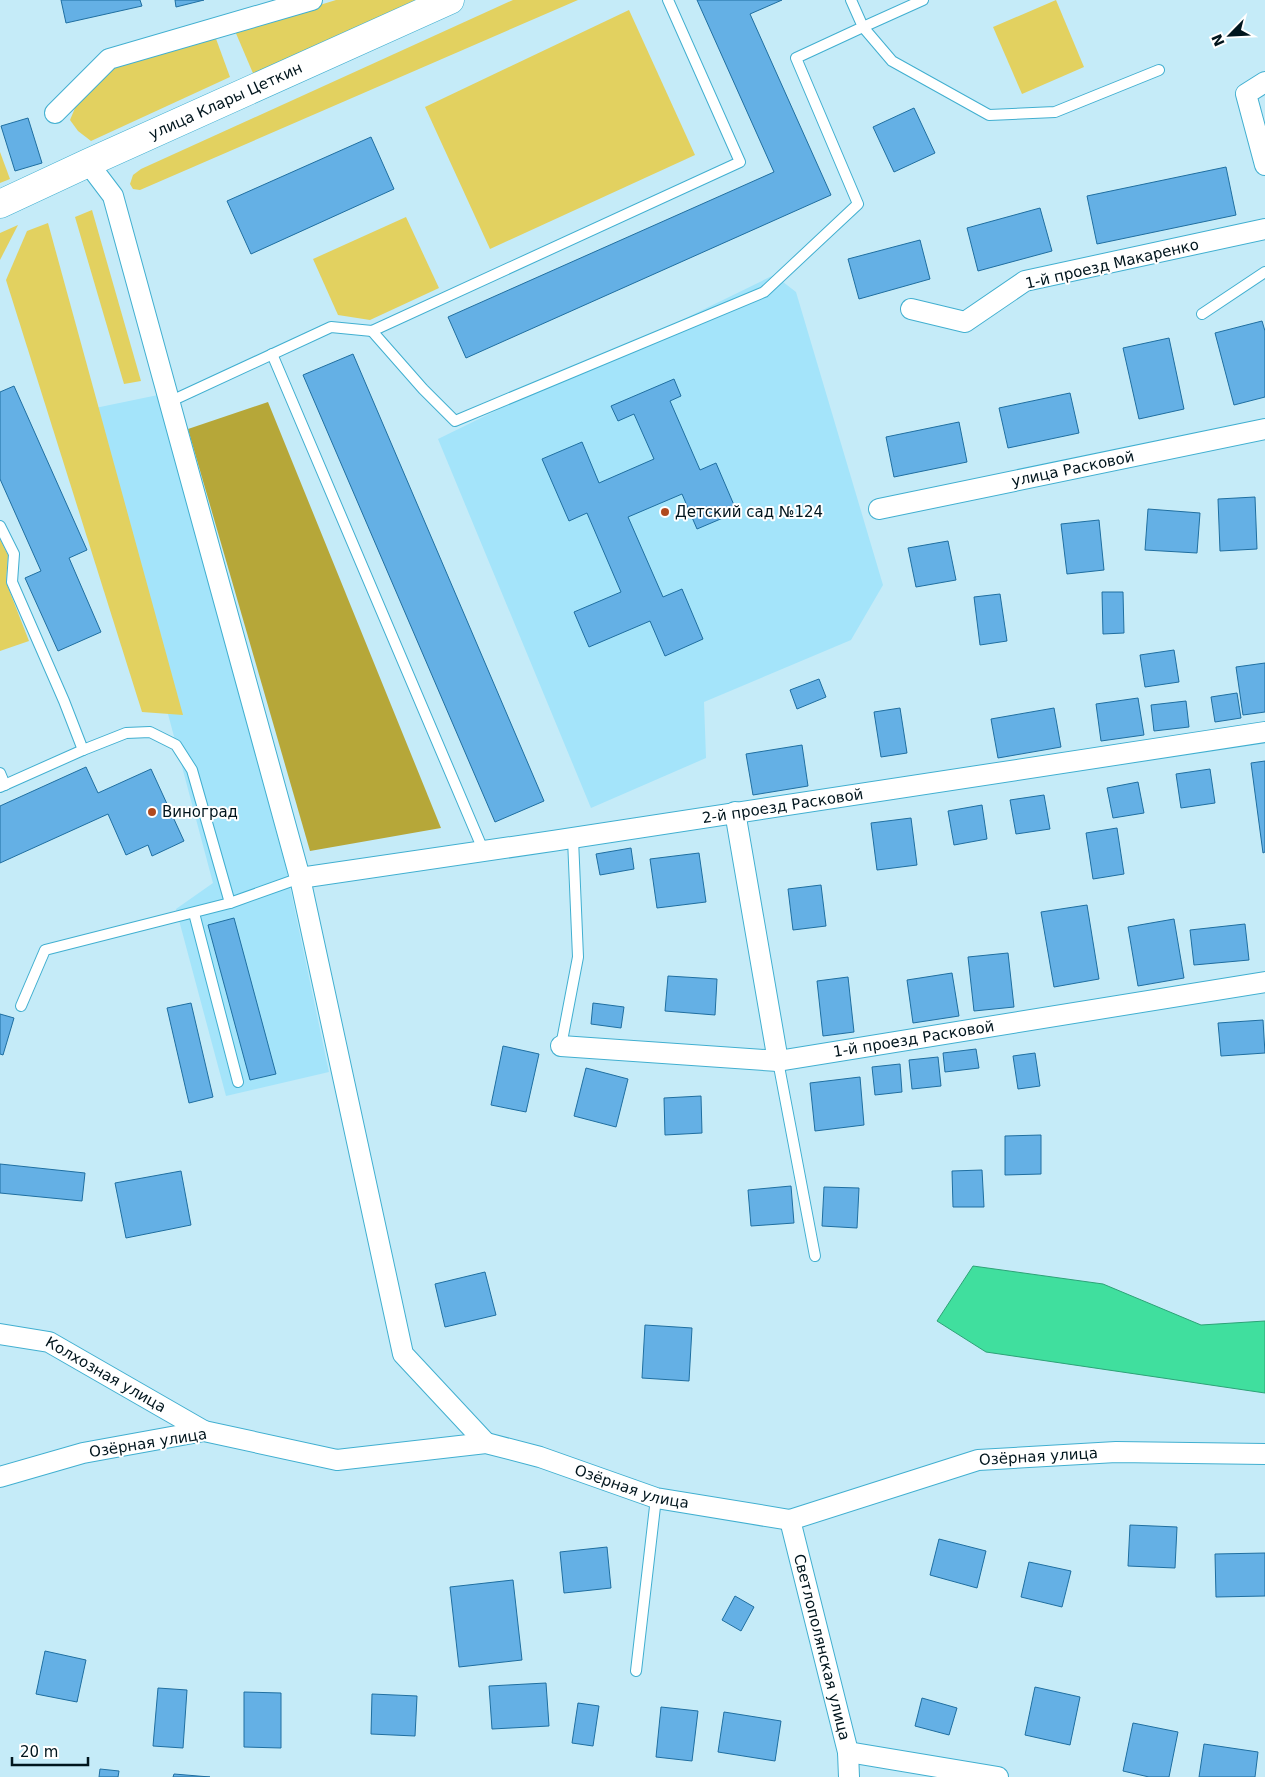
<svg xmlns="http://www.w3.org/2000/svg" width="1265" height="1777" font-family="'DejaVu Sans',sans-serif">
  <style>
    .built { fill: #a4e4fa }
    .green { fill: #e2d160 }
    .forest { fill: #b6a739 }
    .water { fill: #40df9e; stroke: #2da277 }
    .building { fill: #64b0e5; stroke: #1f6fa1 }
    .lines { fill: none; stroke-linecap: round; stroke-linejoin: round }
    .service-casing { stroke: #41afd0; stroke-width: 12 }
    .minor-casing { stroke: #41afd0; stroke-width: 22 }
    .secondary-casing { stroke: #41afd0; stroke-width: 29 }
    .service { stroke: #fff; stroke-width: 10 }
    .minor { stroke: #fff; stroke-width: 20 }
    .secondary { stroke: #fff; stroke-width: 28 }
    .poi-dot { fill: #b04a1f; stroke: #fff; stroke-width: 2 }
    .labels { text-anchor: middle; stroke-width: 4; stroke-linejoin: round; paint-order: stroke }
    .street-label { font-size: 15px; fill: #01151d; stroke: #fff }
    .poi-label { font-size: 15px; fill: #01151d; stroke: #fff; text-anchor: start }
  </style>
  <rect width="100%" height="100%" fill="#c5ebf8"/>
  <g class="built">
    <polygon points="774,275 796,292 883,585 851,640 704,702 706,758 591,808 438,439"/>
    <polygon points="158,395 286,868 329,1072 226,1096 176,909 213,883 168,714 71,413"/>
  </g>
  <g class="green">
    <polygon points="336,0 427,0 255,78 235,31"/>
    <polygon points="513,0 578,0 140,190 133,189 130,184 133,175 141,169"/>
    <polygon points="1056,0 1084,67 1022,94 993,27"/>
    <polygon points="629,10 695,155 490,249 425,107"/>
    <polygon points="215,36 230,77 91,141 78,131 70,120 78,101 113,66"/>
    <polygon points="0,152 10,179 0,183"/>
    <polygon points="92,210 141,381 124,384 75,217"/>
    <polygon points="406,217 439,288 370,320 338,315 313,259"/>
    <polygon points="48,223 183,715 142,712 6,280 27,231"/>
    <polygon points="18,225 0,260 0,233"/>
    <polygon points="0,539 8,555 6,582 29,641 0,651"/>
  </g>
  <polygon class="forest" points="268,402 441,828 310,851 188,429"/>
  <polygon class="water" points="973,1266 1103,1284 1201,1325 1265,1321 1265,1393 986,1352 937,1321"/>
  <g class="building">
    <polygon points="61,0 140,0 142,6 66,23"/>
    <polygon points="175,0 204,0 176,7"/>
    <polygon points="697,0 782,0 750,14 831,195 466,358 448,317 774,172"/>
    <polygon points="914,108 935,153 894,172 873,127"/>
    <polygon points="28,118 42,163 15,171 1,126"/>
    <polygon points="371,137 394,189 251,254 227,201"/>
    <polygon points="1226,167 1236,215 1097,244 1087,196"/>
    <polygon points="1040,208 1052,251 978,271 967,228"/>
    <polygon points="920,240 930,279 859,299 848,259"/>
    <polygon points="1262,321 1265,331 1265,397 1234,405 1215,333"/>
    <polygon points="1169,338 1184,409 1139,419 1123,348"/>
    <polygon points="353,354 544,801 495,822 303,375"/>
    <polygon points="674,379 681,396 670,401 700,470 716,463 737,512 697,529 682,494 628,517 663,597 682,589 703,639 665,656 650,621 589,647 574,612 621,592 587,513 569,521 542,459 582,442 599,483 654,459 634,414 618,421 611,406"/>
    <polygon points="14,386 87,550 69,558 101,632 58,651 25,578 41,571 0,479 0,392"/>
    <polygon points="1070,393 1079,433 1008,448 999,408"/>
    <polygon points="959,422 967,462 894,477 886,437"/>
    <polygon points="1255,497 1257,549 1220,551 1218,499"/>
    <polygon points="1148,509 1200,513 1197,553 1145,550"/>
    <polygon points="1099,520 1104,570 1067,574 1061,524"/>
    <polygon points="948,541 956,580 916,587 908,548"/>
    <polygon points="1102,592 1123,592 1124,633 1103,634"/>
    <polygon points="1000,594 1007,641 980,645 974,597"/>
    <polygon points="1174,650 1179,682 1145,687 1140,655"/>
    <polygon points="1265,663 1265,712 1243,715 1236,667"/>
    <polygon points="819,679 826,697 797,709 790,690"/>
    <polygon points="1237,693 1241,718 1215,722 1211,697"/>
    <polygon points="1138,698 1144,735 1101,741 1096,704"/>
    <polygon points="1186,701 1189,727 1154,731 1151,705"/>
    <polygon points="900,708 907,753 881,757 874,712"/>
    <polygon points="1054,708 1061,747 998,758 991,719"/>
    <polygon points="802,745 808,786 753,795 746,754"/>
    <polygon points="1265,761 1265,852 1263,853 1251,763"/>
    <polygon points="86,767 98,793 151,769 184,841 152,856 148,845 126,855 108,814 0,863 0,806"/>
    <polygon points="1210,769 1215,803 1181,808 1176,774"/>
    <polygon points="1138,782 1144,813 1113,818 1107,788"/>
    <polygon points="1044,795 1050,829 1016,834 1010,800"/>
    <polygon points="982,805 987,839 954,845 948,811"/>
    <polygon points="911,818 917,865 877,870 871,823"/>
    <polygon points="1117,828 1124,874 1093,879 1086,833"/>
    <polygon points="631,848 634,869 600,875 596,854"/>
    <polygon points="699,853 706,902 657,908 650,859"/>
    <polygon points="821,885 826,926 793,930 788,889"/>
    <polygon points="1087,905 1099,979 1054,987 1041,912"/>
    <polygon points="234,918 276,1074 250,1080 208,925"/>
    <polygon points="1174,919 1184,978 1138,986 1128,927"/>
    <polygon points="1245,924 1249,960 1194,965 1190,930"/>
    <polygon points="1008,953 1014,1007 974,1011 968,957"/>
    <polygon points="952,973 959,1016 913,1023 907,980"/>
    <polygon points="668,976 717,979 715,1015 665,1011"/>
    <polygon points="848,977 854,1032 823,1036 817,981"/>
    <polygon points="191,1003 213,1097 189,1103 167,1008"/>
    <polygon points="593,1003 624,1007 621,1028 591,1024"/>
    <polygon points="0,1014 14,1018 3,1055 0,1054"/>
    <polygon points="1263,1020 1265,1053 1221,1056 1218,1023"/>
    <polygon points="503,1046 539,1054 526,1112 491,1105"/>
    <polygon points="976,1049 979,1068 945,1072 943,1053"/>
    <polygon points="1035,1053 1040,1086 1018,1089 1013,1056"/>
    <polygon points="938,1057 941,1086 912,1089 909,1060"/>
    <polygon points="900,1064 902,1092 875,1095 872,1067"/>
    <polygon points="586,1068 628,1079 616,1127 574,1116"/>
    <polygon points="860,1077 864,1125 815,1131 810,1083"/>
    <polygon points="701,1096 702,1133 665,1135 664,1098"/>
    <polygon points="1041,1135 1041,1174 1005,1175 1005,1136"/>
    <polygon points="0,1164 85,1173 82,1201 0,1193"/>
    <polygon points="982,1170 984,1207 953,1207 952,1171"/>
    <polygon points="181,1171 191,1225 126,1238 115,1183"/>
    <polygon points="791,1186 794,1223 751,1226 748,1190"/>
    <polygon points="824,1187 859,1188 857,1228 822,1226"/>
    <polygon points="485,1272 496,1315 445,1327 435,1284"/>
    <polygon points="645,1325 692,1328 689,1381 642,1378"/>
    <polygon points="1130,1525 1177,1527 1175,1568 1128,1566"/>
    <polygon points="939,1539 986,1551 977,1588 930,1575"/>
    <polygon points="607,1547 611,1588 564,1593 560,1552"/>
    <polygon points="1265,1553 1265,1596 1216,1597 1215,1554"/>
    <polygon points="1029,1562 1071,1571 1062,1607 1021,1597"/>
    <polygon points="513,1580 522,1660 459,1667 450,1587"/>
    <polygon points="735,1596 754,1607 741,1631 722,1620"/>
    <polygon points="45,1651 86,1660 77,1702 36,1694"/>
    <polygon points="546,1683 549,1726 492,1729 489,1686"/>
    <polygon points="1035,1687 1080,1697 1070,1745 1025,1735"/>
    <polygon points="158,1688 187,1690 183,1748 153,1746"/>
    <polygon points="244,1692 281,1693 281,1748 244,1747"/>
    <polygon points="372,1694 417,1696 415,1736 371,1734"/>
    <polygon points="922,1698 957,1708 949,1735 915,1726"/>
    <polygon points="578,1703 599,1706 593,1746 572,1743"/>
    <polygon points="661,1707 698,1711 692,1761 656,1757"/>
    <polygon points="724,1712 781,1721 775,1761 718,1752"/>
    <polygon points="1133,1723 1178,1732 1169,1777 1149,1777 1123,1771"/>
    <polygon points="1204,1744 1258,1752 1255,1777 1199,1777"/>
    <polygon points="100,1769 119,1771 118,1777 99,1777"/>
    <polygon points="174,1774 210,1777 173,1777"/>
  </g>
  <g class="lines">
    <g class="service-casing">
      <g id="service">
        <polyline points="923,0 863,27 892,61 989,115 1055,112 1159,70"/>
        <polyline points="1202,314 1265,272"/>
        <polyline points="372,331 423,389 455,421 764,292 858,204 796,58 863,27 851,0"/>
        <polyline points="272,354 484,852"/>
        <polyline points="169,402 331,327 372,331 740,162 668,0"/>
        <polyline points="0,526 14,554 12,582 64,701 83,750 126,733 150,732 176,745 192,770 230,903 300,878"/>
        <polyline points="0,773 5,785"/>
        <polyline points="0,787 83,750"/>
        <polyline points="194,913 238,1082"/>
        <polyline points="21,1006 45,950 230,903"/>
        <polyline points="561,1046 578,957 573,839"/>
        <polyline points="778,1061 815,1256"/>
        <polyline points="636,1671 656,1498"/>
      </g>
    </g>
    <g class="minor-casing">
      <g id="minor">
        <polyline points="1265,82 1246,94 1265,165"/>
        <polyline points="55,113 109,59 312,0"/>
        <polyline points="88,163 113,196 300,878 403,1354 486,1443"/>
        <polyline points="911,309 965,322 1025,281 1265,229"/>
        <path id="s1" d="M 879,509 L 1265,429"/>
        <polyline points="735,812 778,1061"/>
        <path id="s2" d="M 300,878 C 622,832 943,781 1265,732"/>
        <path id="s3" d="M 561,1046 L 778,1061 L 1265,982"/>
        <path id="s4" d="M 0,1334 L 49,1342 L 204,1431"/>
        <path id="s5" d="M 0,1477 L 83,1453 L 204,1431 L 337,1460 L 486,1443 L 540,1457 L 656,1498 L 790,1520 L 978,1460 L 1116,1452 L 1265,1454"/>
        <path id="s6" d="M 790,1520 L 848,1752 L 849,1777"/>
        <polyline points="848,1752 998,1777"/>
      </g>
    </g>
    <g class="secondary-casing">
      <g id="secondary">
        <path id="s7" d="M 0,204 L 88,163 L 450,0"/>
      </g>
    </g>
    <use href="#service" class="service"/>
    <use href="#minor" class="minor"/>
    <use href="#secondary" class="secondary"/>
  </g>
  <g class="poi-dot">
    <circle cx="665" cy="512" r="5"/>
    <circle cx="152" cy="812" r="5"/>
  </g>
  <g class="labels">
    <g class="street-label">
      <text dy="5" stroke="none"><textPath href="#s7" startOffset="248">улица Клары Цеткин</textPath></text>
      <text transform="translate(1112 264) rotate(-13)" y="5">1-й проезд Макаренко</text>
      <text dy="5" stroke="none"><textPath href="#s1" startOffset="198">улица Расковой</textPath></text>
      <text dy="5" stroke="none"><textPath href="#s2" startOffset="488">2-й проезд Расковой</textPath></text>
      <text dy="5" stroke="none"><textPath href="#s3" startOffset="355">1-й проезд Расковой</textPath></text>
      <text dy="5" stroke="none"><textPath href="#s4" startOffset="115">Колхозная улица</textPath></text>
      <text transform="translate(148 1443) rotate(-9)" y="5">Озёрная улица</text>
      <text dy="5" stroke="none"><textPath href="#s5" startOffset="1068">Озёрная улица</textPath></text>
      <text dy="5" stroke="none"><textPath href="#s5" startOffset="648">Озёрная улица</textPath></text>
      <text dy="5" stroke="none"><textPath href="#s6" startOffset="131">Светлополянская улица</textPath></text>
    </g>
    <g class="poi-label">
      <text x="675" y="517">Детский сад №124</text>
      <text x="162" y="817">Виноград</text>
    </g>
  </g>
  <g transform="translate(1230 35) rotate(246)" stroke="#ffffff" stroke-width="4" paint-order="stroke">
  <path d="M0-4L9 19L0 12L-9 19Z" fill="#01151d"/>
  <text y="-8" font-size="14" font-weight="bold" text-anchor="middle" fill="#01151d">N</text>
  </g>
  <path d="M12 1757v8h76v-8" fill="none" stroke="#01151d" stroke-width="2.5"/>
  <text x="20" y="1757" font-size="15" fill="#01151d" stroke="#ffffff" stroke-width="4" paint-order="stroke">20 m</text>
</svg>
